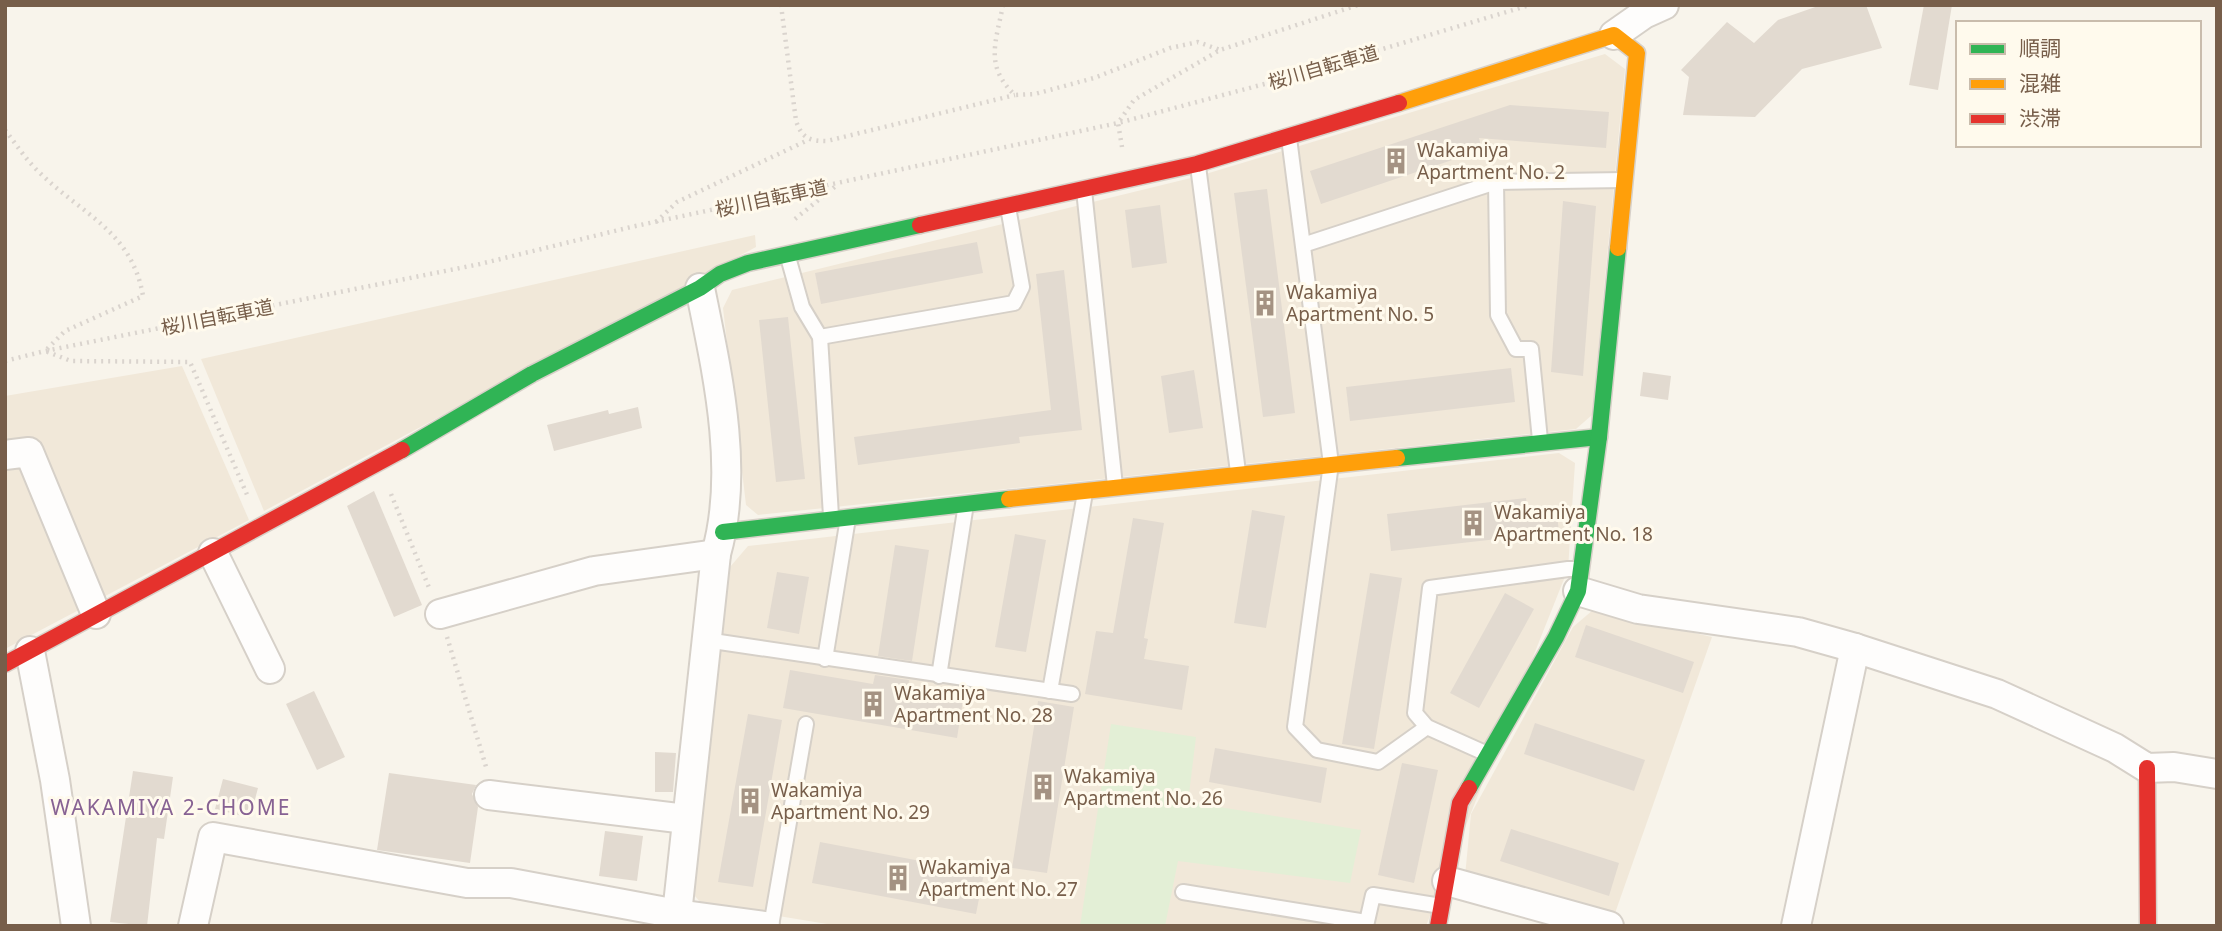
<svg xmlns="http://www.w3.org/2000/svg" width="2222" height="931" font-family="'Noto Sans','Noto Sans JP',sans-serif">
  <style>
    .residential { fill: #f1e8d9 }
    .green { fill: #e3efd6 }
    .building { fill: #e2dad0 }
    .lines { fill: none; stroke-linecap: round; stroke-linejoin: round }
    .lane-casing { stroke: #d6d0c8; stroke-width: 18 }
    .street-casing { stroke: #d6d0c8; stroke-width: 32 }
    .fast-casing { stroke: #d7d0c8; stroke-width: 19 }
    .slow-casing { stroke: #d7d0c8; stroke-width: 19 }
    .jam-casing { stroke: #d7d0c8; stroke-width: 19 }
    .path { stroke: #dad4ce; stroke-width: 4.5; stroke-dasharray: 2 5; stroke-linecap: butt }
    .lane { stroke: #fefdfc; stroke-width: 14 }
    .street { stroke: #fefdfc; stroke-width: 28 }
    .fast { stroke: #30b455; stroke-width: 16 }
    .slow { stroke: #ff9f0a; stroke-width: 16 }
    .jam { stroke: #e5322d; stroke-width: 16 }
    .labels { text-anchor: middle; stroke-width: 6; stroke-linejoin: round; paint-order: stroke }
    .street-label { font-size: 19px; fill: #775e4a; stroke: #fffaed }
    .poi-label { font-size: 19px; fill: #775e4a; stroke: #fffaed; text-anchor: start }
    .neighbourhood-label { font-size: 21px; letter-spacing: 2px; fill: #876293; stroke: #fffaed }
  </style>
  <rect width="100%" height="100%" fill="#f8f4eb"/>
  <g class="residential">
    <polygon points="1605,54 1625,69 1592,415 1576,429 758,515 746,505 723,308 732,290 1199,176"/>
    <polygon points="755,235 756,247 264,511 201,359"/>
    <polygon points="182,366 249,520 5,649 5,396"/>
    <polygon points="1559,453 1575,463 1568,569 1426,926 839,926 701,903 688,888 730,567 748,546"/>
    <polygon points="1593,610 1712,637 1613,919 1465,876 1471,814 1573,627"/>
  </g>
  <polygon class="green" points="1111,724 1196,737 1188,802 1361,830 1350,883 1178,861 1165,926 1080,926"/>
  <g class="building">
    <polygon points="1821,5 1866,5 1882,48 1802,69 1755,117 1683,115 1689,77 1681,70 1727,22 1754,43 1778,20"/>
    <polygon points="1924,5 1952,5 1938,90 1909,85"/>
    <polygon points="1510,105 1609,112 1606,148 1479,138 1482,150 1321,204 1310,171"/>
    <polygon points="1267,189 1295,413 1263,417 1234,193"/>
    <polygon points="1563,201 1596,206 1583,376 1551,372"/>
    <polygon points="1160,205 1167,263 1132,268 1125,210"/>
    <polygon points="977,242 983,273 821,304 815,273"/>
    <polygon points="1064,270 1082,430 1019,437 1020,443 858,465 854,437 1051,410 1036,274"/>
    <polygon points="788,317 805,479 776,482 759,320"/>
    <polygon points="1511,368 1515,402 1350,421 1346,387"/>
    <polygon points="1194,370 1203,428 1169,433 1161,376"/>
    <polygon points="1643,372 1671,376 1668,400 1640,396"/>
    <polygon points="638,407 642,428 554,451 547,425 608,410 609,414"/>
    <polygon points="374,491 422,605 394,617 347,506"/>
    <polygon points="1526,498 1527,506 1556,506 1559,532 1391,551 1387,514"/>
    <polygon points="1252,510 1285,516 1266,628 1234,623"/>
    <polygon points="1133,518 1164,523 1144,638 1148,639 1144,659 1189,666 1182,710 1085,694 1096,631 1113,633"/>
    <polygon points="1015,534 1046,540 1026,652 995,647"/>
    <polygon points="895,545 929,550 912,661 878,656"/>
    <polygon points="777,572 809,577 799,634 767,628"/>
    <polygon points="1370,573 1402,578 1374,749 1342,744"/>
    <polygon points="1505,593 1534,609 1479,708 1450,693"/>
    <polygon points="1586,625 1694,662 1683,693 1575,657"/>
    <polygon points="790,670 873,684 875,675 909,680 908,690 963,700 957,738 783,708"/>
    <polygon points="314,691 345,757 317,770 286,704"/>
    <polygon points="1038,701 1074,707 1047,873 1012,868"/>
    <polygon points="748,714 782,720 753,887 718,882"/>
    <polygon points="1535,723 1645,760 1634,791 1524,754"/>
    <polygon points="1215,748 1327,768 1321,803 1209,782"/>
    <polygon points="655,752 676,753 673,792 655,792"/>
    <polygon points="1402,763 1438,770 1414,883 1378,875"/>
    <polygon points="133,771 173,777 164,839 157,838 147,926 110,922"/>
    <polygon points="389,773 476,785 472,794 478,807 470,863 377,850"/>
    <polygon points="223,779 258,788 250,818 215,809"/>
    <polygon points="1511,829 1619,863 1609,896 1500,861"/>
    <polygon points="605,831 643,836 637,881 599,876"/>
    <polygon points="820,842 984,873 976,914 812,883"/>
  </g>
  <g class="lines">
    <g class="lane-casing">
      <g id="lane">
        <polyline points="1289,138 1331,464 1295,727 1317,750 1378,762 1427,727"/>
        <polyline points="1198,166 1238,472"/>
        <polyline points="1496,182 1498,315 1516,349 1531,349 1540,440"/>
        <polyline points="1084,190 1115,486"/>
        <polyline points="1303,245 1496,182 1624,180"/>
        <polyline points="788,257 802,307 820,337 831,516"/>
        <polyline points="820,337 1014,303 1022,287 1008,207"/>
        <polyline points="706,640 1072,694"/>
        <polyline points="825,659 848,518"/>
        <polyline points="939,676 966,504"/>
        <polyline points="1050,691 1085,493"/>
        <polyline points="1485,753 1427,727 1415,713 1430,588 1568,569 1581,569"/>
        <polyline points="1183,892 1366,922"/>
        <polyline points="771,926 806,724"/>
        <polyline points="1366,926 1373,895 1441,906"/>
      </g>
    </g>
    <g class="street-casing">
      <g id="street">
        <polyline points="1614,35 1644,14 1664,5"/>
        <polyline points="5,455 29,452 96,614"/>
        <polyline points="213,553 270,669"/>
        <polyline points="1578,591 1638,609 1798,632 1855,648 1997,694 2115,748 2147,768 2174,767 2217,774"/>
        <polyline points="440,614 594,571 716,554"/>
        <polyline points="30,651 55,780 76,926"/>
        <polyline points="489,795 686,819"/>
        <polyline points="1447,881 1609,926"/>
        <polyline points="193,926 213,837 467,883 511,883 677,914 765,926"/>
        <path d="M 674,926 L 677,914 L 716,554 C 740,470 717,372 700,288"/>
        <polyline points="1796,926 1855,648"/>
      </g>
    </g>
    <g class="fast-casing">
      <g id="fast">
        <polyline points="402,450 532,374 700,288 720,274 748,263 920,225"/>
        <polyline points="1397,458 1599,437"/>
        <polyline points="723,532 1009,499"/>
        <polyline points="1469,788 1556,637 1578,591 1599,437 1618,248"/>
      </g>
    </g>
    <g class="slow-casing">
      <g id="slow">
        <polyline points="1399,103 1614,35 1637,53 1618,248"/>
        <polyline points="1009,499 1397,458"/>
      </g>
    </g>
    <g class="jam-casing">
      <g id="jam">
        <polyline points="920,225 1197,164 1399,103"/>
        <polyline points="5,664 402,450"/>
        <polyline points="2147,768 2148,926"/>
        <polyline points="1438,926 1460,803 1469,788"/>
      </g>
    </g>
    <g class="path">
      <path d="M 781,5 L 796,121 C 802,138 809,141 827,141 L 1015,95"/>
      <path d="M 1003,5 C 996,42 984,66 1015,95 L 1035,94 L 1094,78 L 1170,48 L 1198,42 L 1220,50"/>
      <path d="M 5,130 C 16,144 26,160 39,172 C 81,214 132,231 143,296 L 65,331 L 45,351 L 71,361 L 190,362 L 248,497"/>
      <polyline points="1122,147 1118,123 1134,100 1220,50 1358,5"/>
      <polyline points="795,219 837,185"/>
      <polyline points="656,222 677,202 808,140"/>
      <polyline points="5,361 45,351 480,264 631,227 1118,123 1272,82 1530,5"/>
      <polyline points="391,494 430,590"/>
      <polyline points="447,637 487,770"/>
    </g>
    <use href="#lane" class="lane"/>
    <use href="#street" class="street"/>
    <use href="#fast" class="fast"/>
    <use href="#slow" class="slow"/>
    <use href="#jam" class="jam"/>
  </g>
  <defs>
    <g id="building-bare" transform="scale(2.1)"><path d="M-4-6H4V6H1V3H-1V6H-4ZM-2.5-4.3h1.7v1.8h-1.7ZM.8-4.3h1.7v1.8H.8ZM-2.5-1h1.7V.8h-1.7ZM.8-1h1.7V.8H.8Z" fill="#a49282" stroke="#fffaed" stroke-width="2.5" paint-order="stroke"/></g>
  </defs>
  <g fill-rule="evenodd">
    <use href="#building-bare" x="1396" y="161"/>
    <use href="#building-bare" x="1265" y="303"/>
    <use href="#building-bare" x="1473" y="523"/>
    <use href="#building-bare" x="873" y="704"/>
    <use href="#building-bare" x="1043" y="787"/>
    <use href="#building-bare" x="750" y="801"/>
    <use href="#building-bare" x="898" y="878"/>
  </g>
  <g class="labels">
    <g class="street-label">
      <text transform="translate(1323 67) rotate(-16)" y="7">桜川自転車道</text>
      <text transform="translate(771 198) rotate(-12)" y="7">桜川自転車道</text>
      <text transform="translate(217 317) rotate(-11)" y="7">桜川自転車道</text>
    </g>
    <g class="poi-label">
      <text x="1417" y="157">Wakamiya<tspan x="1417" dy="22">Apartment No. 2</tspan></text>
      <text x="1286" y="299">Wakamiya<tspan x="1286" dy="22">Apartment No. 5</tspan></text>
      <text x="1494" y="519">Wakamiya<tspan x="1494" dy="22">Apartment No. 18</tspan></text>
      <text x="894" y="700">Wakamiya<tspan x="894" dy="22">Apartment No. 28</tspan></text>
      <text x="1064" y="783">Wakamiya<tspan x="1064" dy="22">Apartment No. 26</tspan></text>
      <text x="771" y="797">Wakamiya<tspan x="771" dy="22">Apartment No. 29</tspan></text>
      <text x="919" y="874">Wakamiya<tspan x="919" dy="22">Apartment No. 27</tspan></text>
    </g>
    <g class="neighbourhood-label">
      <text x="171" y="815">WAKAMIYA 2-CHOME</text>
    </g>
  </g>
  <rect width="2222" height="931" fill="none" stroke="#775e4a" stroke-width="14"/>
  <rect x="1956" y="21" width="245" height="126" fill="#fffaed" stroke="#c9bcac" stroke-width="2"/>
  <rect x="1970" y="44" width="35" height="10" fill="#30b455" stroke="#c9bcac" stroke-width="2"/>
  <text x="2019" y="56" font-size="21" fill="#775e4a">順調</text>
  <rect x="1970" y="79" width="35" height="10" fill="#ff9f0a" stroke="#c9bcac" stroke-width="2"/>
  <text x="2019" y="91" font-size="21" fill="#775e4a">混雑</text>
  <rect x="1970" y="114" width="35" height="10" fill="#e5322d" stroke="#c9bcac" stroke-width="2"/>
  <text x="2019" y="126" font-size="21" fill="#775e4a">渋滞</text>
</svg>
